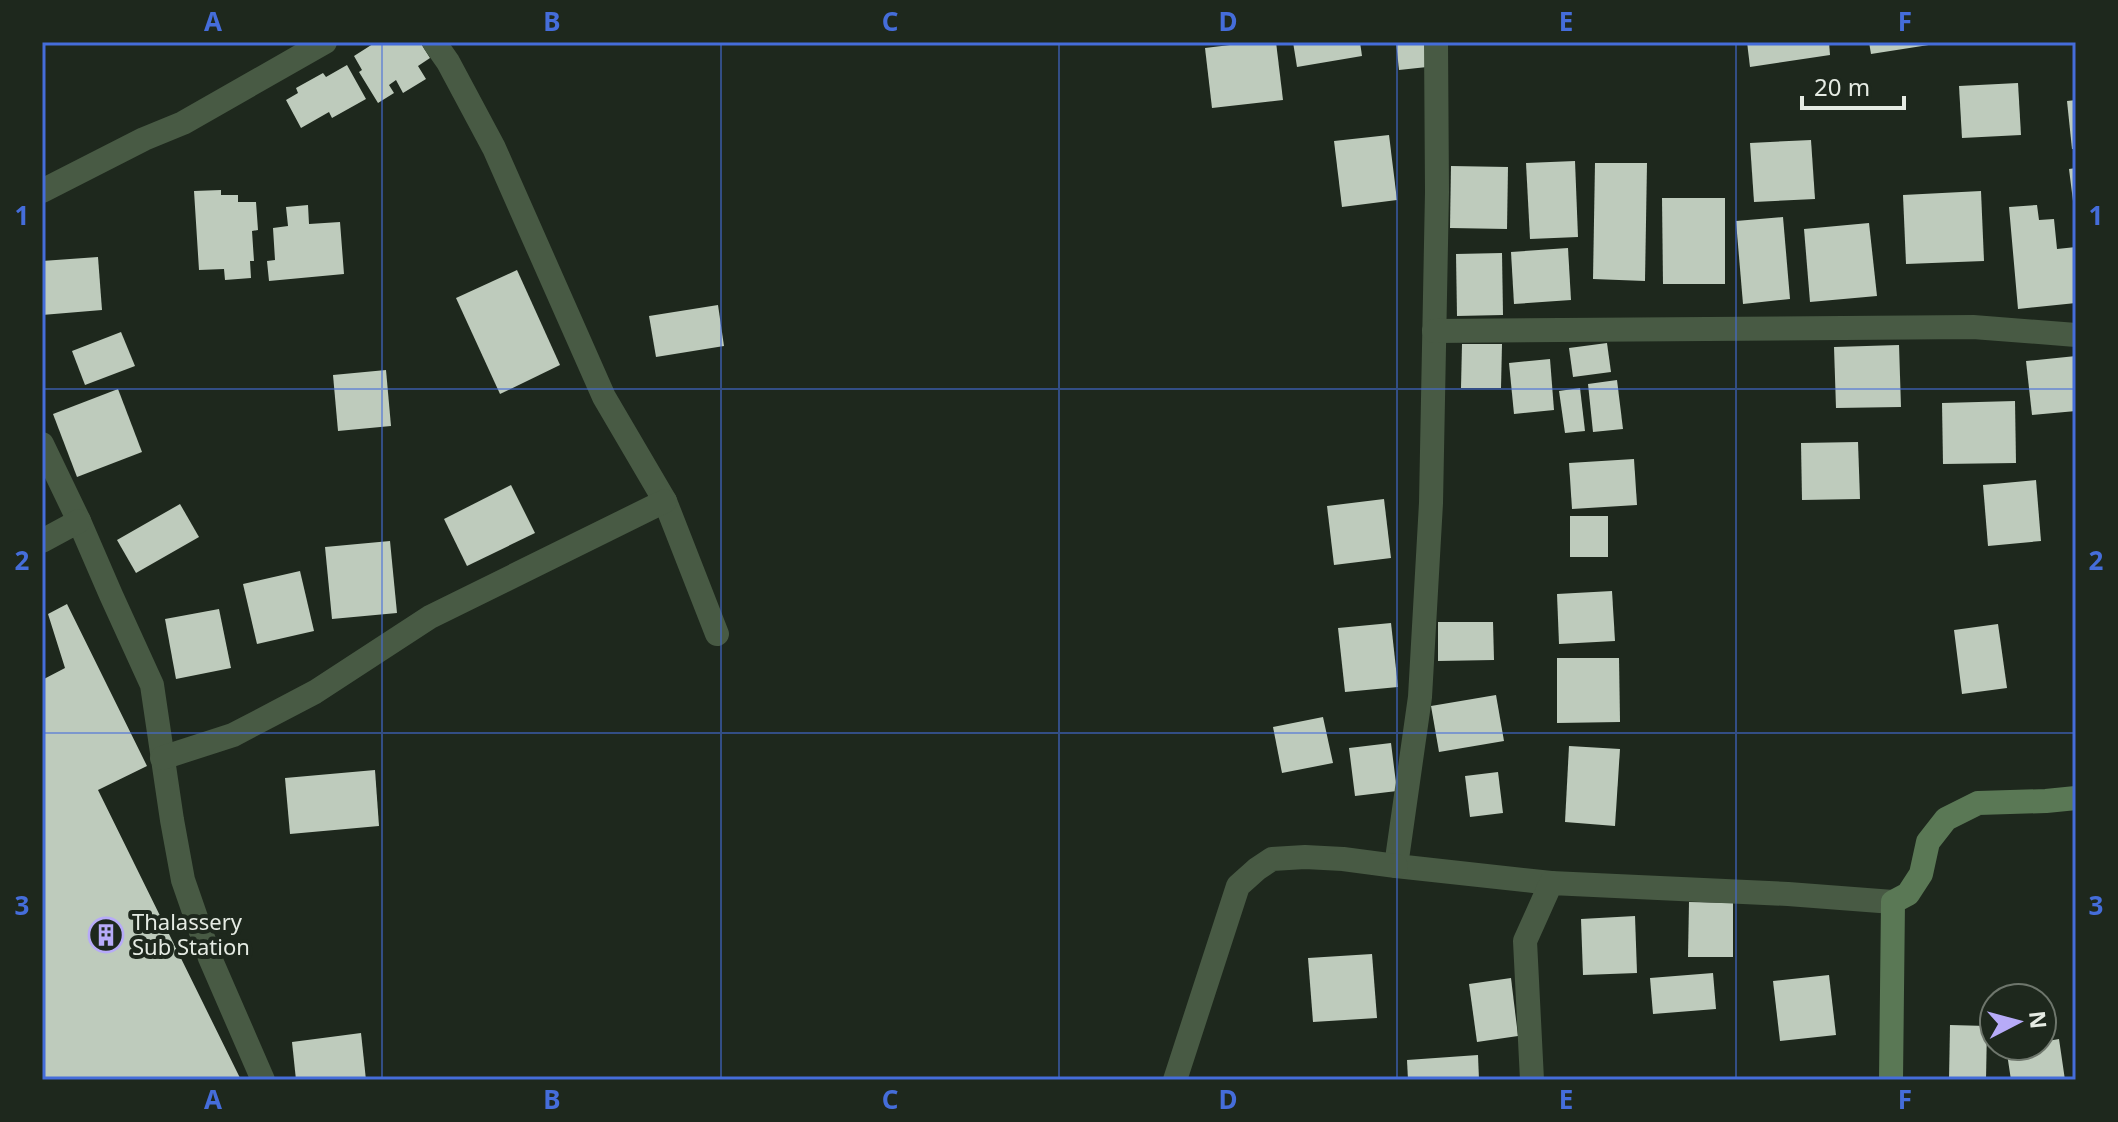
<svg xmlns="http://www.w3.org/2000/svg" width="2118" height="1122" font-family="'Noto Sans',sans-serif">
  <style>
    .building { fill: #becbbc }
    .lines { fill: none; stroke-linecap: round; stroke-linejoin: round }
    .street { stroke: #485a44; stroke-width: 24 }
    .secondary { stroke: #5a7855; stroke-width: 24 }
    .grid { fill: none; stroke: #456dda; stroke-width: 2; stroke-opacity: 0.55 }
    .labels { text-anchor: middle; stroke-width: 8; stroke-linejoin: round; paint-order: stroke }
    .poi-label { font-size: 22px; fill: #e5ebe3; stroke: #1e281d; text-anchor: start }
    .neatline { fill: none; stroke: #456dda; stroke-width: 3 }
    .grid-label { font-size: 26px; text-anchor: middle; font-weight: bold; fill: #456dda }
  </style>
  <rect width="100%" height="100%" fill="#1e281d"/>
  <g class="building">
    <polygon points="376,42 420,42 430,58 418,66 426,79 403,93 396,80 389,85 394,93 378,103 359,72 362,70 354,56"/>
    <polygon points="1255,42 1276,42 1283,100 1212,108 1205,48"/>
    <polygon points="1293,42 1360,42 1362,56 1297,67"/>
    <polygon points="1396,42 1425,42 1427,67 1399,70"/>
    <polygon points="1747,42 1829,42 1830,55 1750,67"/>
    <polygon points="1869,42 1935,42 1935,44 1871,54"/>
    <polygon points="347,65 366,99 332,118 329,112 301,128 286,100 298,93 296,88 323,73 326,77"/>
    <polygon points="2018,83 2021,135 1962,138 1959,86"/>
    <polygon points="2076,100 2076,149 2072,149 2067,101"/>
    <polygon points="1389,135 1397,200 1342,207 1334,141"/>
    <polygon points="1811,140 1815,199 1754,202 1750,143"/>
    <polygon points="1575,161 1578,237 1530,239 1526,163"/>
    <polygon points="1595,163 1647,163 1645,281 1593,279"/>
    <polygon points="1451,166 1508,167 1507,229 1450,228"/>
    <polygon points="2076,168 2076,209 2074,209 2069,169"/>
    <polygon points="221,190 221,195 238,195 238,202 256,202 258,230 252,231 254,261 250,261 251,278 225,280 224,269 199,270 194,191"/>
    <polygon points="1981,191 1984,261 1906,264 1903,195"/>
    <polygon points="1662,198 1725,198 1725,284 1663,284"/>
    <polygon points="308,205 309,224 340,222 344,274 269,281 267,261 275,260 273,228 288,226 286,207"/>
    <polygon points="2037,205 2039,220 2054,219 2057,249 2076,247 2076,303 2018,309 2009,207"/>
    <polygon points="1783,217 1790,299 1743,304 1736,221"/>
    <polygon points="1869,223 1877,296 1810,302 1804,229"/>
    <polygon points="1568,248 1571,300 1514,304 1511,252"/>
    <polygon points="1502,253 1503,315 1457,316 1456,254"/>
    <polygon points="98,257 102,310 42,315 42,261"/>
    <polygon points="517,270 560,365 500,394 456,298"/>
    <polygon points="718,305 724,346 656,357 649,316"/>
    <polygon points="121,332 135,366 85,385 72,351"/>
    <polygon points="1607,343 1611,372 1573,377 1569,348"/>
    <polygon points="1462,344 1502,344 1501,388 1461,388"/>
    <polygon points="1899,345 1901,407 1836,408 1834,347"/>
    <polygon points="2076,356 2076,411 2032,415 2026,361"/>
    <polygon points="1550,359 1554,410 1514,414 1509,363"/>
    <polygon points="386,370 391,426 338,431 333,375"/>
    <polygon points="1617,380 1623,429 1593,432 1588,384"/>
    <polygon points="1580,388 1585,431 1565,433 1559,391"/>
    <polygon points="118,389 142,452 77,477 53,414"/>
    <polygon points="2015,401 2016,463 1943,464 1942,403"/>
    <polygon points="1858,442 1860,499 1802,500 1801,443"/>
    <polygon points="1634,459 1637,505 1572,509 1569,463"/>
    <polygon points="2036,480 2041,541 1988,546 1983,485"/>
    <polygon points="511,485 535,533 467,566 444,519"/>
    <polygon points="1384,499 1391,558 1334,565 1327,506"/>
    <polygon points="180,504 199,537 136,573 117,540"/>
    <rect x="1570" y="516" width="38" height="41"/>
    <polygon points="390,541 397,613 332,619 325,547"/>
    <polygon points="300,571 314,631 257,644 243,584"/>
    <polygon points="1612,591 1615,641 1559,644 1557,594"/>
    <polygon points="67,604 147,766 98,790 241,1080 42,1080 42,680 65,668 48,614"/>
    <polygon points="219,609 231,668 176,679 165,619"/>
    <polygon points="1438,622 1493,622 1494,660 1438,661"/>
    <polygon points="1391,623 1398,687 1345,692 1338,628"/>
    <polygon points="1998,624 2007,688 1962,694 1954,630"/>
    <polygon points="1557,658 1619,658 1620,722 1557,723"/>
    <polygon points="1496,695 1504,741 1439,752 1431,706"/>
    <polygon points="1323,717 1333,763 1282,773 1273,727"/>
    <polygon points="1391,743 1397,791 1355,796 1349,748"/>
    <polygon points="1569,746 1620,749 1615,826 1565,822"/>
    <polygon points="375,770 379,826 290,834 285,778"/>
    <polygon points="1498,772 1503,813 1470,817 1465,776"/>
    <polygon points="1689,902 1733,903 1733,957 1688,957"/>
    <polygon points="1635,916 1637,973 1583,975 1581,919"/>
    <polygon points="1372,954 1377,1018 1313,1022 1308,958"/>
    <polygon points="1713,973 1716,1009 1653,1014 1650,978"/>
    <polygon points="1829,975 1836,1035 1780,1041 1773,981"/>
    <polygon points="1511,978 1518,1036 1477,1042 1469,984"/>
    <polygon points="1950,1025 1987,1026 1986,1080 1949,1080"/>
    <polygon points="361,1033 366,1080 296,1080 292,1042"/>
    <polygon points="2059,1039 2065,1080 2011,1080 2006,1047 2042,1046 2042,1042"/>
    <polygon points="1478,1055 1479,1080 1408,1080 1407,1060"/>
  </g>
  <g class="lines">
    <g class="street">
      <polyline points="434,42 448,62 494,148 604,397 665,501 717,634"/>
      <polyline points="1436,42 1437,192 1431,503 1420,697 1396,866 1551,883"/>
      <polyline points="42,191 144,139 183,123 325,42"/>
      <polyline points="1434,331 1973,327 2076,335"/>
      <polyline points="42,444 79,521 111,595 152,685 172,820 183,880 210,958 263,1080"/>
      <polyline points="42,541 79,521"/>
      <polyline points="162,758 233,735 315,692 430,617 665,501"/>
      <polyline points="1175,1080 1238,886 1257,869 1272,859 1305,857 1343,859 1396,866"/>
      <polyline points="1532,1080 1525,941 1551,883 1788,894 1893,902"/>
    </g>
    <polyline class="secondary" points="1891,1080 1893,902 1908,894 1921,874 1928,842 1946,819 1978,803 2046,801 2076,798"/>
  </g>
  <path class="grid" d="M 382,42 L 382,1080M 721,42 L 721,1080M 1059,42 L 1059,1080M 1397,42 L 1397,1080M 1736,42 L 1736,1080M 42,389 L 2076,389M 42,733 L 2076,733"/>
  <defs>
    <g id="building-ring" transform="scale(1.8)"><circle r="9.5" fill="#1e281d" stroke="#b7abf8" stroke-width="1.5"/><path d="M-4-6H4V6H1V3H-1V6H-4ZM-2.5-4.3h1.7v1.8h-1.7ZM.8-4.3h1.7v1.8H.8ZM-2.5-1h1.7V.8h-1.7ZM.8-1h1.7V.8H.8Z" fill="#b7abf8"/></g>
  </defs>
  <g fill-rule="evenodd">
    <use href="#building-ring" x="106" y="935"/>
  </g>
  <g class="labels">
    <g class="poi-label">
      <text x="132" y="930">Thalassery<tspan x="132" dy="25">Sub Station</tspan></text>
    </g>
  </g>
  <rect width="2118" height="1122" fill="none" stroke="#1e281d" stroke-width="88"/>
  <g transform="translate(2018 1022) rotate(84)"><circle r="38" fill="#1e281d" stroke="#6e766c" stroke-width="2"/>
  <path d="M0-6L14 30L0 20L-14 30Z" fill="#b7abf8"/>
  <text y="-12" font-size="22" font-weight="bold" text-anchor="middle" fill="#e5ebe3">N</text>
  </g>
  <path d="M1802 96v12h102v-12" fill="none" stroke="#e5ebe3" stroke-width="4"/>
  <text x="1814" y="96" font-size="24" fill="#e5ebe3" stroke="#1e281d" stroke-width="6" paint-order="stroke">20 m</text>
  <rect x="44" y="44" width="2030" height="1034" class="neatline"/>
  <g class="grid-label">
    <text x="213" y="31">A</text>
    <text x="552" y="31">B</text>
    <text x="890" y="31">C</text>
    <text x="1228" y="31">D</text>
    <text x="1566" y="31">E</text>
    <text x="1905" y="31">F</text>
    <text x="22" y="225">1</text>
    <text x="2096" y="225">1</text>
    <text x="22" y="570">2</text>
    <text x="2096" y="570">2</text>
    <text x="22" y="915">3</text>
    <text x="2096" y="915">3</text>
    <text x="213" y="1109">A</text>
    <text x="552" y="1109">B</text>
    <text x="890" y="1109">C</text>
    <text x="1228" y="1109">D</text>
    <text x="1566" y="1109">E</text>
    <text x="1905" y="1109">F</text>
  </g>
</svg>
